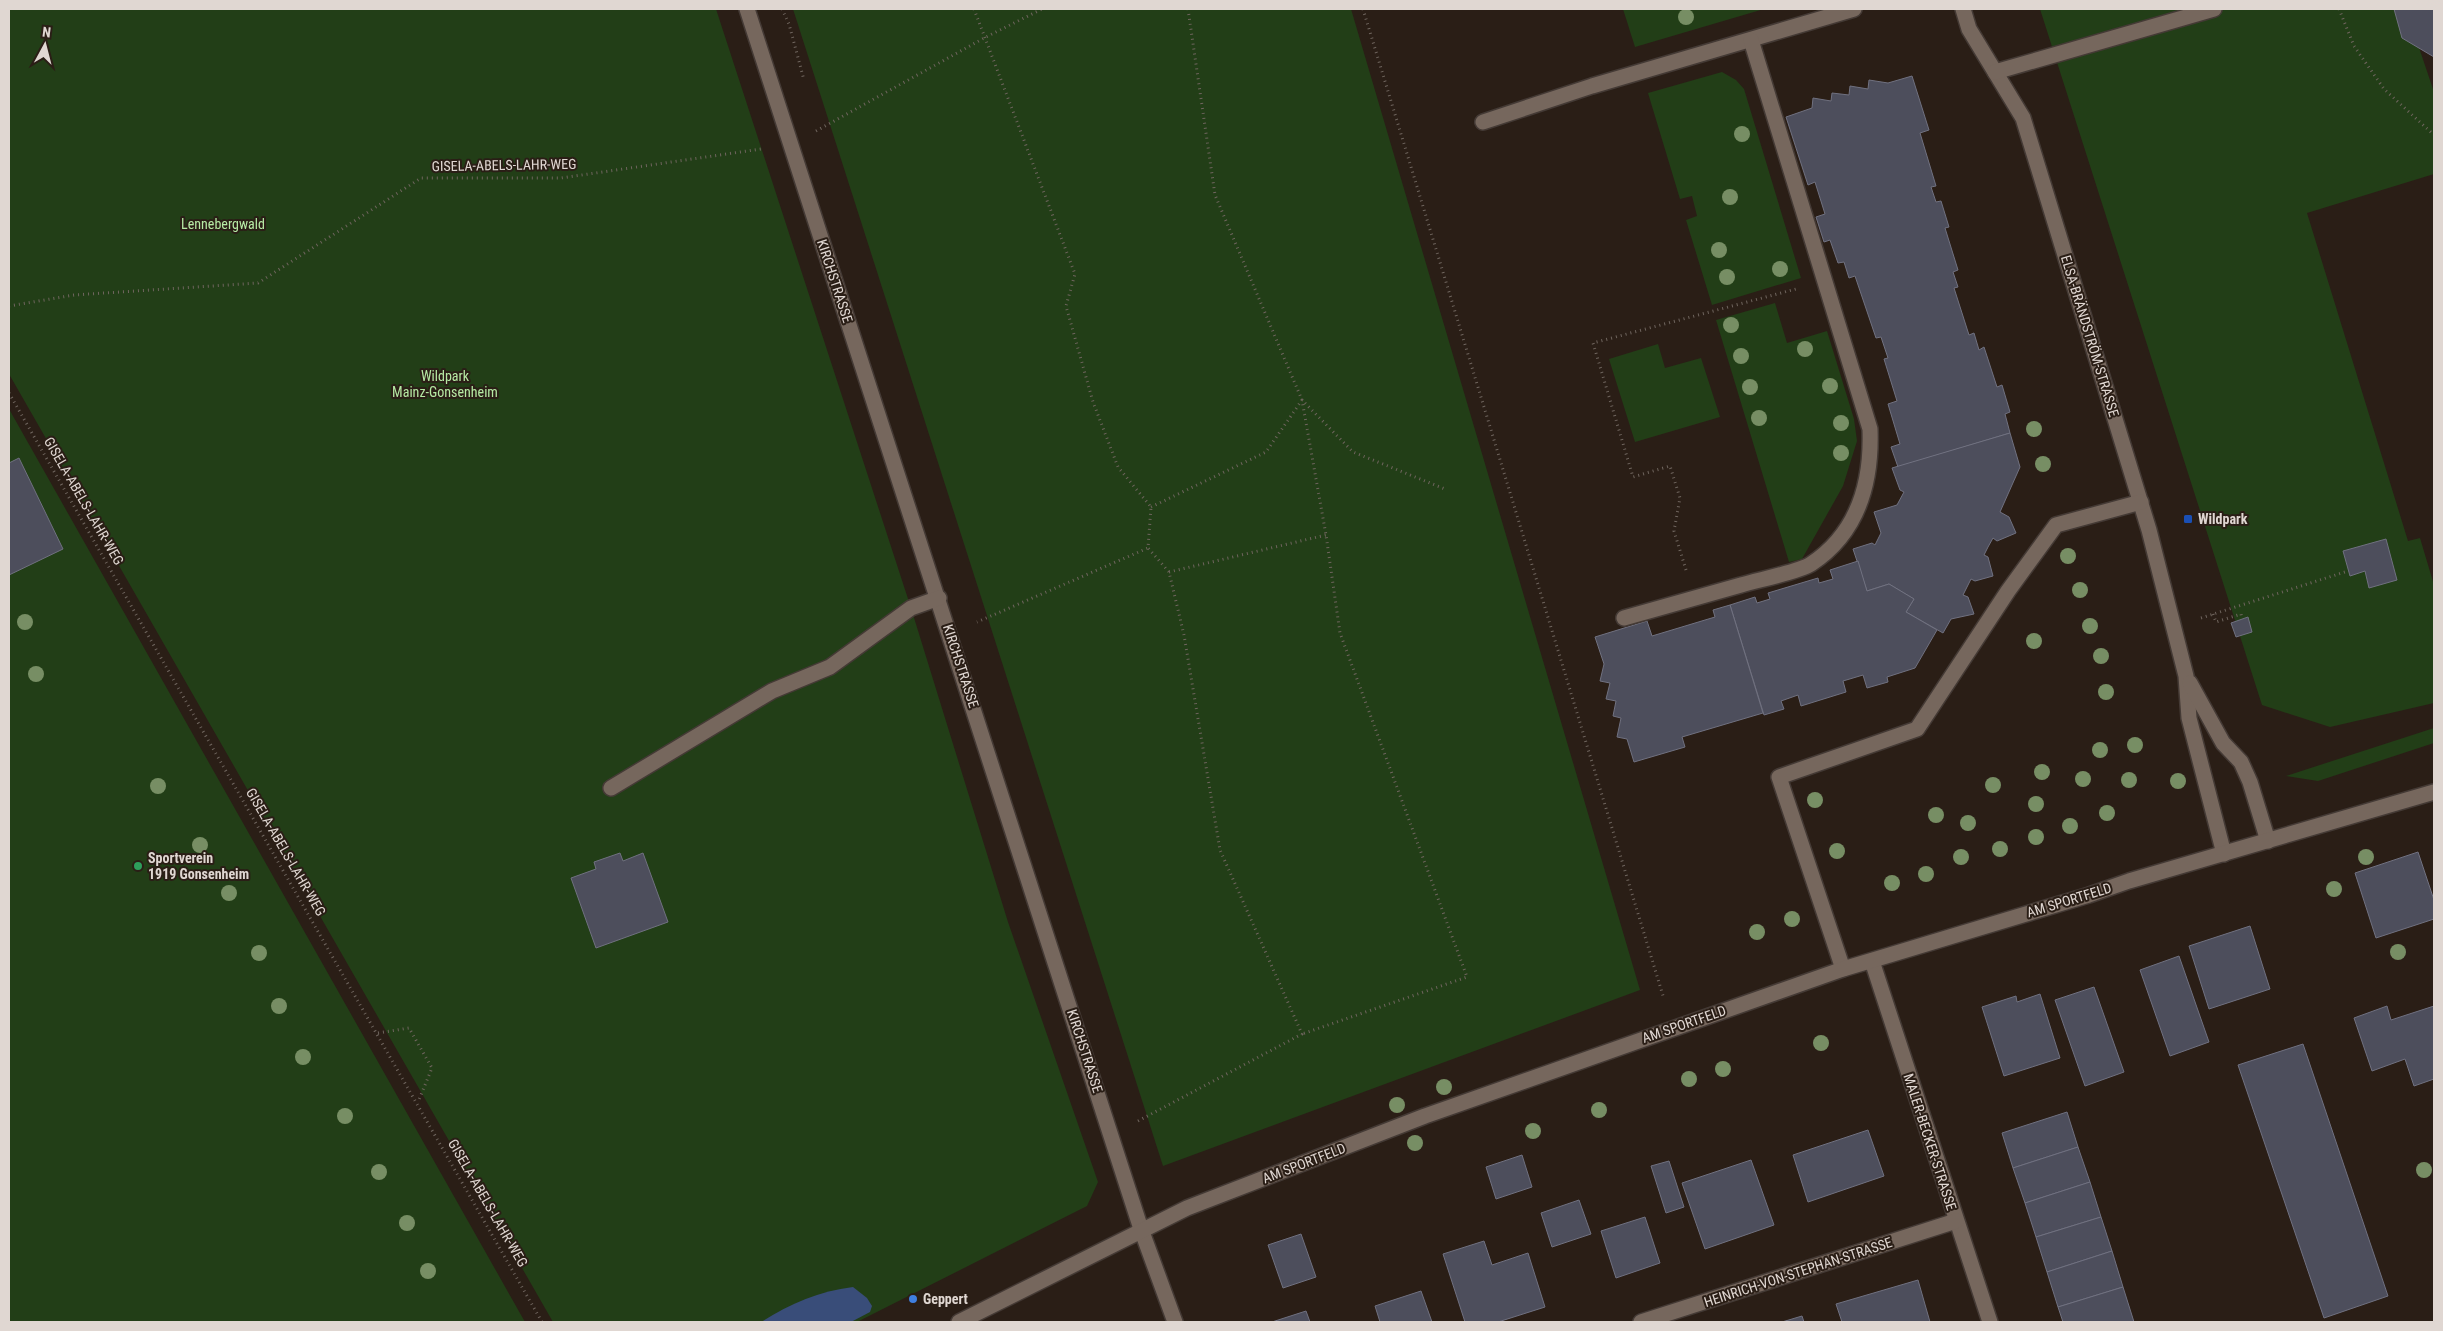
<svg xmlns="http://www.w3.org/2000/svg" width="2443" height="1331" font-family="'Roboto Condensed',sans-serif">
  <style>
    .green { fill: #223e17 }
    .water { fill: #394d79 }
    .building { fill: #4d4e5c; stroke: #707180 }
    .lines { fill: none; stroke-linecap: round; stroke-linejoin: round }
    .minor-casing { stroke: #443a35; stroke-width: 18 }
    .path { stroke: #6f655e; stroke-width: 3; stroke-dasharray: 1 4; stroke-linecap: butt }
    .minor { stroke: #76675d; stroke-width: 15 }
    .tree { fill: #778e64 }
    .transit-dot { fill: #1a4fb4; stroke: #2a1e16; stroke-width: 2 }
    .leisure-dot { fill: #2e9e5b; stroke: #2a1e16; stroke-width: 2 }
    .shop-dot { fill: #3f7fe0; stroke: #2a1e16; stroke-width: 2 }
    .labels { text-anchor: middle; stroke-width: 4; stroke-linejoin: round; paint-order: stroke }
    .street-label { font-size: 14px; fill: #e0d7d2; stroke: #2a1e16 }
    .park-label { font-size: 14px; fill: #b6eaa4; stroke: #2a1e16 }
    .poi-label { font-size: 14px; font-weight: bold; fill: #e0d7d2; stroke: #2a1e16; text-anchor: start }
  </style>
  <rect width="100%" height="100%" fill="#2a1e16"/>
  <g class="green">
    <polygon points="9,9 716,9 911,608 1008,922 1098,1182 1087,1206 857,1322 553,1322 9,374"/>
    <polygon points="793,9 1351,9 1640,990 1163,1166"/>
    <polygon points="1623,9 1764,9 1635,47"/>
    <polygon points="2040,9 2406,9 2434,92 2434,174 2307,213 2408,541 2420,538 2434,585 2434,703 2330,727 2262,705"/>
    <polygon points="1722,72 1736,80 1744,89 1801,278 1712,305 1686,220 1697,216 1692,196 1680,199 1648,93"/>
    <polygon points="1775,303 1787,343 1827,331 1854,419 1857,441 1843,486 1802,559 1789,562 1716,320"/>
    <polygon points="1658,344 1665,368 1701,358 1720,417 1635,442 1609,359"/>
    <polygon points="9,409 525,1322 9,1322"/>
    <polygon points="2434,728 2434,743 2318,781 2286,776"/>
  </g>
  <path class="water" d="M 853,1287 L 867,1298 L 872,1306 L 870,1312 L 851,1322 L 761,1322 C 790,1304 819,1291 853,1287 Z"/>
  <g class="building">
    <polygon points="2394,9 2434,9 2434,57 2402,38"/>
    <polygon points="1912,76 1929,130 1920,133 1936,186 1931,187 1936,202 1941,201 1949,227 1945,228 1958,270 1953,272 1958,287 1954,288 1969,335 1974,333 1979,350 1984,347 1997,387 2002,385 2010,412 2005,414 2010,433 1898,467 1891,447 1900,444 1888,404 1897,401 1884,359 1888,358 1881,337 1876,338 1855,276 1849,278 1844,262 1838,263 1830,240 1824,242 1816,217 1825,214 1815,182 1808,185 1786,117 1812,108 1813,98 1831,101 1832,93 1849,95 1850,86 1868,89 1869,80 1888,83"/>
    <polygon points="2010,433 2020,467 2000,512 2009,517 2016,533 1997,541 1993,538 1988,547 1984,555 1988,557 1993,576 1975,581 1971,579 1963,595 1968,597 1974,614 1951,619 1943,633 1906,612 1914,599 1889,584 1867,591 1853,549 1872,543 1875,545 1881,533 1874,512 1897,505 1904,492 1900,490 1892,468"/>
    <polygon points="19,458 63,549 9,575 9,463"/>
    <polygon points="2386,539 2397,580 2369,588 2365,571 2350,576 2343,551"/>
    <polygon points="1858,561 1867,591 1889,584 1914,599 1906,612 1937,630 1915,668 1887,677 1888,682 1867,688 1863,675 1843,681 1846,692 1801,706 1798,695 1781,701 1784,709 1764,715 1730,605 1755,597 1757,603 1770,599 1768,593 1818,578 1819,583 1833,579 1830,570"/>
    <polygon points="1730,605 1763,713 1682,737 1685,747 1634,762 1627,739 1617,737 1621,718 1613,716 1616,701 1606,699 1610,683 1600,681 1604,664 1595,637 1647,621 1652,636 1715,617 1713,610"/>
    <polygon points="2248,617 2252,632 2236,637 2231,623"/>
    <polygon points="2418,852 2434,900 2434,919 2376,938 2355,873"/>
    <polygon points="620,853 623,861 643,853 668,922 596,948 571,878 596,869 594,862"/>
    <polygon points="2250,926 2270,989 2209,1009 2189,946"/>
    <polygon points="2179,956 2209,1042 2170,1056 2140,970"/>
    <polygon points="2094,987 2124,1072 2085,1086 2055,1000"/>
    <polygon points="2040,994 2060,1058 2004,1076 1982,1007 2016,996 2017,1002"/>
    <polygon points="2387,1006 2391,1020 2434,1006 2434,1079 2414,1086 2405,1059 2372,1071 2354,1018"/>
    <polygon points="2303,1044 2388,1296 2324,1318 2238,1065"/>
    <polygon points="2067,1112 2078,1147 2013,1168 2002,1133"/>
    <polygon points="1868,1130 1884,1176 1808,1202 1793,1155"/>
    <polygon points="2078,1147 2090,1182 2025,1203 2013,1168"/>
    <polygon points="1522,1155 1532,1187 1496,1199 1486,1167"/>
    <polygon points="1751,1160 1774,1225 1705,1249 1682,1183"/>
    <polygon points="1669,1161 1684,1207 1666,1213 1651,1166"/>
    <polygon points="2090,1182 2101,1217 2036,1237 2025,1203"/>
    <polygon points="1579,1200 1591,1234 1552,1247 1541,1213"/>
    <polygon points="1645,1217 1660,1263 1616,1278 1601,1231"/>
    <polygon points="2101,1217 2112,1251 2047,1272 2036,1237"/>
    <polygon points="1301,1234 1316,1277 1283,1288 1268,1245"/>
    <polygon points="1484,1241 1492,1265 1528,1253 1545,1307 1498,1322 1465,1322 1443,1254"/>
    <polygon points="2112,1251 2123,1287 2058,1307 2047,1272"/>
    <polygon points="1918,1280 1930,1322 1842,1322 1836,1304"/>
    <polygon points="2123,1287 2134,1322 2063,1322 2058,1307"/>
    <polygon points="1421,1291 1432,1322 1380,1322 1375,1306"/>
    <polygon points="1306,1311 1310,1322 1272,1322"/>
    <polygon points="1802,1316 1804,1322 1782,1322"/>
  </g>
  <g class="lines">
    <g class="minor-casing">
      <g id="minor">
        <polyline points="747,9 1141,1229 1175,1322"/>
        <polyline points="1963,9 1969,29 2023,118 2149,530 2186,676 2189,718 2224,854"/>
        <polyline points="1995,72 2214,9"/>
        <polyline points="1483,122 1592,86 1854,9"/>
        <path d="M 1624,618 C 1663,607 1702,596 1741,585 C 1757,580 1799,572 1811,564 C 1858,533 1872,483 1870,429 L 1751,40"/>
        <polyline points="2190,683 2223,743 2241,762 2250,782 2268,841"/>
        <polyline points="611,788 772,691 830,667 911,608 939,598"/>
        <polyline points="1872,961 1990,1322"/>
        <polyline points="1843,969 1779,777 1917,729 2008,591 2056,525 2141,502"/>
        <polyline points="959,1322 1187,1208 1425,1116 1843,969 2089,895 2129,881 2434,792"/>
        <polyline points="1641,1322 1956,1221"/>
      </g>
    </g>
    <g class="path">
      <polyline points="782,9 789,24 804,80"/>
      <polyline points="974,9 1075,274 1066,306 1093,402 1118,467 1151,507 1148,548 977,622"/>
      <polyline points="1188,9 1215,195 1302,400 1326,535 1340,633 1467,977 1302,1034"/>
      <polyline points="1363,9 1664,999"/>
      <polyline points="2339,9 2354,46 2384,89 2434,135"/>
      <polyline points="816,131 986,37 1042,9"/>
      <polyline points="9,306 74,295 258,283 421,178 561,178 761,149"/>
      <polyline points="9,393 542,1322"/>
      <polyline points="1151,507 1266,452 1302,400 1353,452 1445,489"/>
      <polyline points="1686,570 1674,531 1680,498 1670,466 1633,477 1593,343 1796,289"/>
      <polyline points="1169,572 1326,535"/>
      <polyline points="2213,614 2216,622 2241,614 2242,619"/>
      <polyline points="2201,618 2348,571"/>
      <polyline points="378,1033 409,1028 432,1068 418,1102"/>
      <polyline points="1138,1121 1302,1034 1220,850 1184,635 1169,572 1148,548"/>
    </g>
    <use href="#minor" class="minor"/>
  </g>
  <g class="tree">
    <circle cx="1686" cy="17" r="8"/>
    <circle cx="1742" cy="134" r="8"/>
    <circle cx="1730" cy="197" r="8"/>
    <circle cx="1719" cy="250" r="8"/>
    <circle cx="1780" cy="269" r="8"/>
    <circle cx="1727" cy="277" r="8"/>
    <circle cx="1731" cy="325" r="8"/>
    <circle cx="1805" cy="349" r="8"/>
    <circle cx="1741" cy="356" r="8"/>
    <circle cx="1830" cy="386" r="8"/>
    <circle cx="1750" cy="387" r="8"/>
    <circle cx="1759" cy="418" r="8"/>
    <circle cx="1841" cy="423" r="8"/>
    <circle cx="2034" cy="429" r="8"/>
    <circle cx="1841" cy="453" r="8"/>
    <circle cx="2043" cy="464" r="8"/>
    <circle cx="2068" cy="556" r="8"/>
    <circle cx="2080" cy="590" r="8"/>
    <circle cx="25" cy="622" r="8"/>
    <circle cx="2090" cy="626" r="8"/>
    <circle cx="2034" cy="641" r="8"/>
    <circle cx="2101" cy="656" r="8"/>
    <circle cx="36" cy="674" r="8"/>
    <circle cx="2106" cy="692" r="8"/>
    <circle cx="2135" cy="745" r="8"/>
    <circle cx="2100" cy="750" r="8"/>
    <circle cx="2042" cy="772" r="8"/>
    <circle cx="2083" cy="779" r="8"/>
    <circle cx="2129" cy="780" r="8"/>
    <circle cx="2178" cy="781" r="8"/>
    <circle cx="1993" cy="785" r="8"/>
    <circle cx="158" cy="786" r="8"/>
    <circle cx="1815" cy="800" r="8"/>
    <circle cx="2036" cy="804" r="8"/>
    <circle cx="2107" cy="813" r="8"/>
    <circle cx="1936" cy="815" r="8"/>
    <circle cx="1968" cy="823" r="8"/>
    <circle cx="2070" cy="826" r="8"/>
    <circle cx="2036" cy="837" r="8"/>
    <circle cx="200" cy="845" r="8"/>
    <circle cx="2000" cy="849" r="8"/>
    <circle cx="1837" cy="851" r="8"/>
    <circle cx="1961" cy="857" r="8"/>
    <circle cx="2366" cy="857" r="8"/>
    <circle cx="1926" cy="874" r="8"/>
    <circle cx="1892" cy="883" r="8"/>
    <circle cx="2334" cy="889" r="8"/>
    <circle cx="229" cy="893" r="8"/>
    <circle cx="1792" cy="919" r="8"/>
    <circle cx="1757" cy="932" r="8"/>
    <circle cx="2398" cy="952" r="8"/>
    <circle cx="259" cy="953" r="8"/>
    <circle cx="279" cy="1006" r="8"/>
    <circle cx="1821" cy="1043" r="8"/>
    <circle cx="303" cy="1057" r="8"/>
    <circle cx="1723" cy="1069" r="8"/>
    <circle cx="1689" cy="1079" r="8"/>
    <circle cx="1444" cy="1087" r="8"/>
    <circle cx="1397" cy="1105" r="8"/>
    <circle cx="1599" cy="1110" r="8"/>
    <circle cx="345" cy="1116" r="8"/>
    <circle cx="1533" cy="1131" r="8"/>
    <circle cx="1415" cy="1143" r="8"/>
    <circle cx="2424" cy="1170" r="8"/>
    <circle cx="379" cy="1172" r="8"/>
    <circle cx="407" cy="1223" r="8"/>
    <circle cx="428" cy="1271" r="8"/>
  </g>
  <rect class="transit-dot" x="2183" y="514" width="10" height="10" rx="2.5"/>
  <circle class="leisure-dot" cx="138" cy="866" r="5"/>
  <circle class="shop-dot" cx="913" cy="1299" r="5"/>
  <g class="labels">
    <g class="street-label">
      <text transform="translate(504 165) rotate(-1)" y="5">GISELA-ABELS-LAHR-WEG</text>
      <text transform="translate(835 281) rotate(72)" y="5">KIRCHSTRASSE</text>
      <text transform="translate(2090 336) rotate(73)" y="5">ELSA-BRÄNDSTRÖM-STRASSE</text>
      <text transform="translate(84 501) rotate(60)" y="5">GISELA-ABELS-LAHR-WEG</text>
      <text transform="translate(961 666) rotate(72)" y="5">KIRCHSTRASSE</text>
      <text transform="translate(286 852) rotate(60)" y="5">GISELA-ABELS-LAHR-WEG</text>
      <text transform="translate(2069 900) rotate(-17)" y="5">AM SPORTFELD</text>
      <text transform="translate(1684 1024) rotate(-19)" y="5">AM SPORTFELD</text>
      <text transform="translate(1085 1051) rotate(72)" y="5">KIRCHSTRASSE</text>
      <text transform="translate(1930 1142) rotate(72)" y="5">MALER-BECKER-STRASSE</text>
      <text transform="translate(1304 1163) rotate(-21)" y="5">AM SPORTFELD</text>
      <text transform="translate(488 1203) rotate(60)" y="5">GISELA-ABELS-LAHR-WEG</text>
      <text transform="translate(1798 1272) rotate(-18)" y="5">HEINRICH-VON-STEPHAN-STRASSE</text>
    </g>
    <g class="park-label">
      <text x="223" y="229">Lennebergwald</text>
      <text x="445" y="381">Wildpark<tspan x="445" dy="16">Mainz-Gonsenheim</tspan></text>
    </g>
    <g class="poi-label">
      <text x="2198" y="524">Wildpark</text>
      <text x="148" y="863">Sportverein<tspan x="148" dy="16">1919 Gonsenheim</tspan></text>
      <text x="923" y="1304">Geppert</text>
    </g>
  </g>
  <rect width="2443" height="1331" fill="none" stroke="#e0d7d2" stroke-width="20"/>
  <g transform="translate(45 45) rotate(7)" stroke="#2a1e16" stroke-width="4" paint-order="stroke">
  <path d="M0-4L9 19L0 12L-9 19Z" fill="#e0d7d2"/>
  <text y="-8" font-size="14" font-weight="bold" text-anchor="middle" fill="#e0d7d2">N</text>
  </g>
</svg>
